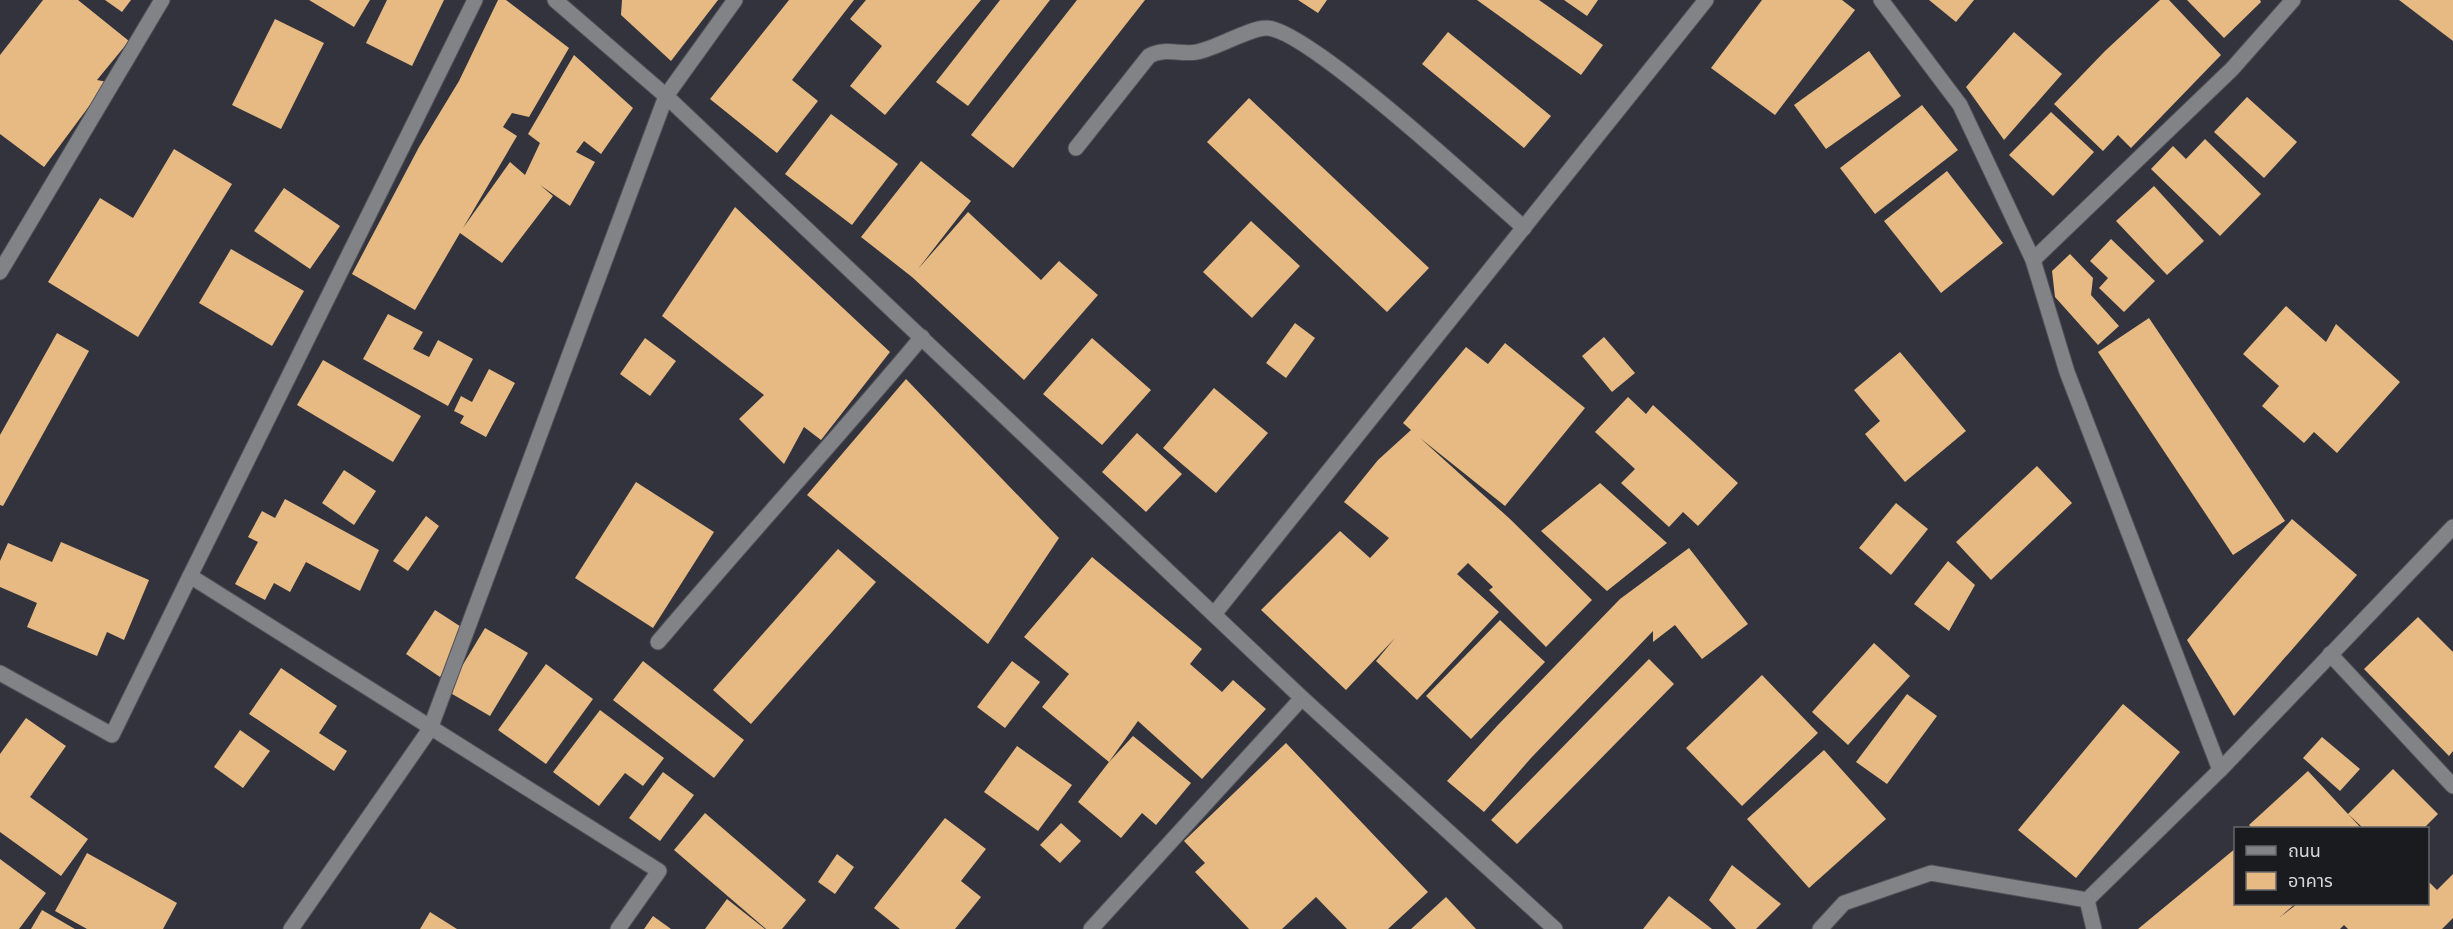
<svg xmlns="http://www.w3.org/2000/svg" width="2453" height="929" font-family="Raleway,'Noto Sans Thai',sans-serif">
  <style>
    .building { fill: #e7ba83 }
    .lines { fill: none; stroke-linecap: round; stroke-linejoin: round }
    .minor-casing { stroke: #505159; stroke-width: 17 }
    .minor { stroke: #828387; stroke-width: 15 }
  </style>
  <rect width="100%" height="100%" fill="#32333c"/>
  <g class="building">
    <polygon points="43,0 78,0 129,41 97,80 107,82 44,167 0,134 0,55"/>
    <polygon points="105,0 131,0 122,12"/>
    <polygon points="309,0 370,0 354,27"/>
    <polygon points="387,0 444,0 412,66 366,43"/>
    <polygon points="498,0 506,0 569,48 529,117 512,113 503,127 517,136 463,228 510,162 525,175 540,143 528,134 574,55 633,108 601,154 584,141 576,152 595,162 570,206 540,185 553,196 502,263 460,233 415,310 352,274 419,147 459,81"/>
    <polygon points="622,0 718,0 671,61 621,15"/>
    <polygon points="789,0 854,0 792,80 818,101 777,153 710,99"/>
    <polygon points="866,0 981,0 885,115 850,86 882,46 850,19"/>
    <polygon points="1000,0 1050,0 968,106 936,82"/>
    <polygon points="1077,0 1145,0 1013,168 971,135"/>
    <polygon points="1298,0 1327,0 1318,13"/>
    <polygon points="1477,0 1539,0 1603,45 1581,75"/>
    <polygon points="1564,0 1598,0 1587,16"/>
    <polygon points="1762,0 1842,0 1855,10 1775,115 1711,68"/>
    <polygon points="1929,0 1974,0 1956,22"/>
    <polygon points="2160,0 2169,0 2221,55 2131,148 2118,135 2103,151 2054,104 2105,51"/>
    <polygon points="2187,0 2260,0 2261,2 2224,38"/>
    <polygon points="2399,0 2453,0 2453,41"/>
    <polygon points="275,19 324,43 281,129 232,105"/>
    <polygon points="1448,32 1551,116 1524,148 1422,64"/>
    <polygon points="2014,32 2062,74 2004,140 1966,87"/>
    <polygon points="1869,51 1901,96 1826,149 1794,105"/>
    <polygon points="2247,97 2297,142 2264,178 2214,132"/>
    <polygon points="1249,98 1429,268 1387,312 1207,142"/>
    <polygon points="1922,105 1958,150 1875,214 1840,168"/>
    <polygon points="2051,112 2094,152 2053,196 2009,155"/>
    <polygon points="831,114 898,164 852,225 785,174"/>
    <polygon points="2205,139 2261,194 2220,236 2151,169 2173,146 2186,159"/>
    <polygon points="174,149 232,184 138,337 48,282 100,198 133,218"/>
    <polygon points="921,161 971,201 918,269 968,212 1041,280 1059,261 1098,295 1024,380 912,277 861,237"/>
    <polygon points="1947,171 2003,243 1941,293 1884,221"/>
    <polygon points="2154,186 2204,241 2167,275 2116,221"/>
    <polygon points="284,188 340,226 310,269 254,231"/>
    <polygon points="735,207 890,352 821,440 804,427 784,464 739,419 764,395 662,316"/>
    <polygon points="1251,221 1300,266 1252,318 1203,272"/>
    <polygon points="2111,239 2155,281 2124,312 2099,288 2108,278 2090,261"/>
    <polygon points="231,249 304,291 272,346 199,303"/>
    <polygon points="2070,254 2093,278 2091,295 2119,326 2098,345 2055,297 2052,271"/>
    <polygon points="2286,306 2326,342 2336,324 2400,382 2337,453 2314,432 2304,443 2262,406 2279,386 2243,354"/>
    <polygon points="388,314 423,332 413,349 429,357 438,340 473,359 448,406 363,359"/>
    <polygon points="2149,318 2285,521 2233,555 2098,352"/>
    <polygon points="1295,323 1315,338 1286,378 1266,363"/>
    <polygon points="57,333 89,351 3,506 0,505 0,435"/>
    <polygon points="1604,337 1635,373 1612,392 1582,356"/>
    <polygon points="645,338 676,361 650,396 620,374"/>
    <polygon points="1092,338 1151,390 1102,445 1043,394"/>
    <polygon points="1505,343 1585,408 1505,506 1420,438 1510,519 1592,600 1546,647 1489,590 1493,587 1468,563 1457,574 1499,612 1417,700 1376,661 1395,638 1346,690 1261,610 1340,531 1370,558 1389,538 1344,502 1378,460 1411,430 1403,423 1466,347 1488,364"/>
    <polygon points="1900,352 1966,431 1905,482 1865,434 1880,421 1854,390"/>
    <polygon points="323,360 421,416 393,462 297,405"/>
    <polygon points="489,369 515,383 486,437 460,423 464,416 454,411 461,396 472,402"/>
    <polygon points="906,379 1059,538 988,644 807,495"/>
    <polygon points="1214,388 1268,433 1216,493 1163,448"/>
    <polygon points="1628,397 1646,414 1653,405 1738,483 1698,526 1683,512 1669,527 1621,483 1635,469 1595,432"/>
    <polygon points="1137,433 1182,474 1146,512 1102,472"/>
    <polygon points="2037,466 2072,503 1991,580 1956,542"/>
    <polygon points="344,470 376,491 354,525 322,503"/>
    <polygon points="636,482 714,532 653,628 575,578"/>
    <polygon points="1600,483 1667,543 1607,591 1541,531"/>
    <polygon points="285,499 379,550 360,591 306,562 290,592 274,583 265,600 235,584 258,542 248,537 262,511 275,518"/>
    <polygon points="1896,503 1928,529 1891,575 1859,548"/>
    <polygon points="426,516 439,526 408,571 393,561"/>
    <polygon points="2292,519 2357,575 2234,716 2187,640"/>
    <polygon points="61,542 149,580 124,640 107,632 97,656 27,627 37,603 0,587 0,561 8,543 52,562"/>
    <polygon points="1689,548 1748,624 1702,659 1675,625 1653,642 1653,631 1531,758 1484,812 1447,781 1497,726 1620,599"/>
    <polygon points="838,549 876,582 751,724 713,690"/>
    <polygon points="1092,557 1202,649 1190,664 1222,692 1233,680 1266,709 1202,779 1138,721 1109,762 1042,707 1069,674 1024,637"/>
    <polygon points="1948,561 1975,585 1949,631 1914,604"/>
    <polygon points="435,610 469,632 440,677 406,654"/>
    <polygon points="2418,617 2453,652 2453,751 2449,756 2364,669"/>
    <polygon points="1500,620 1545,662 1471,739 1426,696"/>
    <polygon points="485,628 528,653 490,716 447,691"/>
    <polygon points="1874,643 1910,676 1848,745 1812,712"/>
    <polygon points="1649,659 1674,684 1517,844 1491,820"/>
    <polygon points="643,661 744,740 714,778 613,700"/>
    <polygon points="1012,661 1040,682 1005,728 977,707"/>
    <polygon points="546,664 593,699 546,764 498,730"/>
    <polygon points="281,668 337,706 319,733 347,751 334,771 249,714"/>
    <polygon points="1762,675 1818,733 1742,806 1686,748"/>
    <polygon points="1907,694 1937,716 1887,784 1856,762"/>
    <polygon points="2123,704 2180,752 2076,878 2018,830"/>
    <polygon points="600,710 664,758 643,786 625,773 599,806 553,772"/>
    <polygon points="26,718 66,746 30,797 88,839 61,876 0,832 0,754"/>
    <polygon points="240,730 270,751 243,788 214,767"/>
    <polygon points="1133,736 1191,783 1156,825 1142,813 1121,838 1078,802 1109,762"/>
    <polygon points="2322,737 2360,769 2340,791 2303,758"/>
    <polygon points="1286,743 1428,892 1388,929 1347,929 1316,897 1282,929 1249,929 1195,872 1205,863 1184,841"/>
    <polygon points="1017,746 1072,785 1038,831 984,792"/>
    <polygon points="1824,750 1886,819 1809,888 1747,819"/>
    <polygon points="2393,769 2438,814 2424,828 2363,828 2348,814 2361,828 2252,828 2249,825 2308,771 2348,814"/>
    <polygon points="663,772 694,795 660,841 629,818"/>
    <polygon points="705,813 806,900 782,929 766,929 674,850"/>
    <polygon points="945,818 986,849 961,881 981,897 955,929 900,929 874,908"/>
    <polygon points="1061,823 1081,841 1060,863 1040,845"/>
    <polygon points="2236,848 2236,904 2295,904 2280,917 2297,904 2428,904 2428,881 2437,890 2453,874 2453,918 2442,929 2348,929 2344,925 2340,929 2138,929"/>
    <polygon points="87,853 177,903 163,929 87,929 55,911"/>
    <polygon points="837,854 854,867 835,894 818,882"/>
    <polygon points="0,859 46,893 19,929 0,929"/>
    <polygon points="1732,865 1781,904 1756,929 1736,929 1709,900"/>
    <polygon points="1669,896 1712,929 1643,929"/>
    <polygon points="1446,897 1476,929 1411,929"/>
    <polygon points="727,899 765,929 705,929"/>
    <polygon points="42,910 75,929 31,929"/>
    <polygon points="430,912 457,929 420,929"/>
    <polygon points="653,916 671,929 644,929"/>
  </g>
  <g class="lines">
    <g class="minor-casing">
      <g id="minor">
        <polyline points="475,0 190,576 659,871 618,929"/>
        <polyline points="555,0 666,96 1302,698 1555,929"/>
        <polyline points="1881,0 1960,105 2033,260 2067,372 2220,770"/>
        <path d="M 1076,148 L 1149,56 C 1165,47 1180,55 1197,52 C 1217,48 1250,28 1266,28 C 1306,27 1486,194 1524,228"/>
        <polyline points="2033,260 2232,69 2293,0"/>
        <polyline points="0,272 162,0"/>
        <polyline points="1215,613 1706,0"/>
        <path d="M 658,642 C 745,539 836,440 922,337"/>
        <polyline points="2330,654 2453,786"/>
        <polyline points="0,673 112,735 190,576"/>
        <polyline points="2087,900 2220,770 2453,527"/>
        <polyline points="291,929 430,729 666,96 735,0"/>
        <polyline points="1091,929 1302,698"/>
        <polyline points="1820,929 1844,903 1931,873 2087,900 2094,929"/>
      </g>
    </g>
    <use href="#minor" class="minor"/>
  </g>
  <rect x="2234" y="827" width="195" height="78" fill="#1a1b1f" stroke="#66676b" stroke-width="1.5"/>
  <rect x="2246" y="846" width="30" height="9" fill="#828387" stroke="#66676b" stroke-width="1.5"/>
  <text x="2288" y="857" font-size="18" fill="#d7d8dd">ถนน</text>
  <rect x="2246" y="872" width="30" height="18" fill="#e7ba83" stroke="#66676b" stroke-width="1.5"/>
  <text x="2288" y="887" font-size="18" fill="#d7d8dd">อาคาร</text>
</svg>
